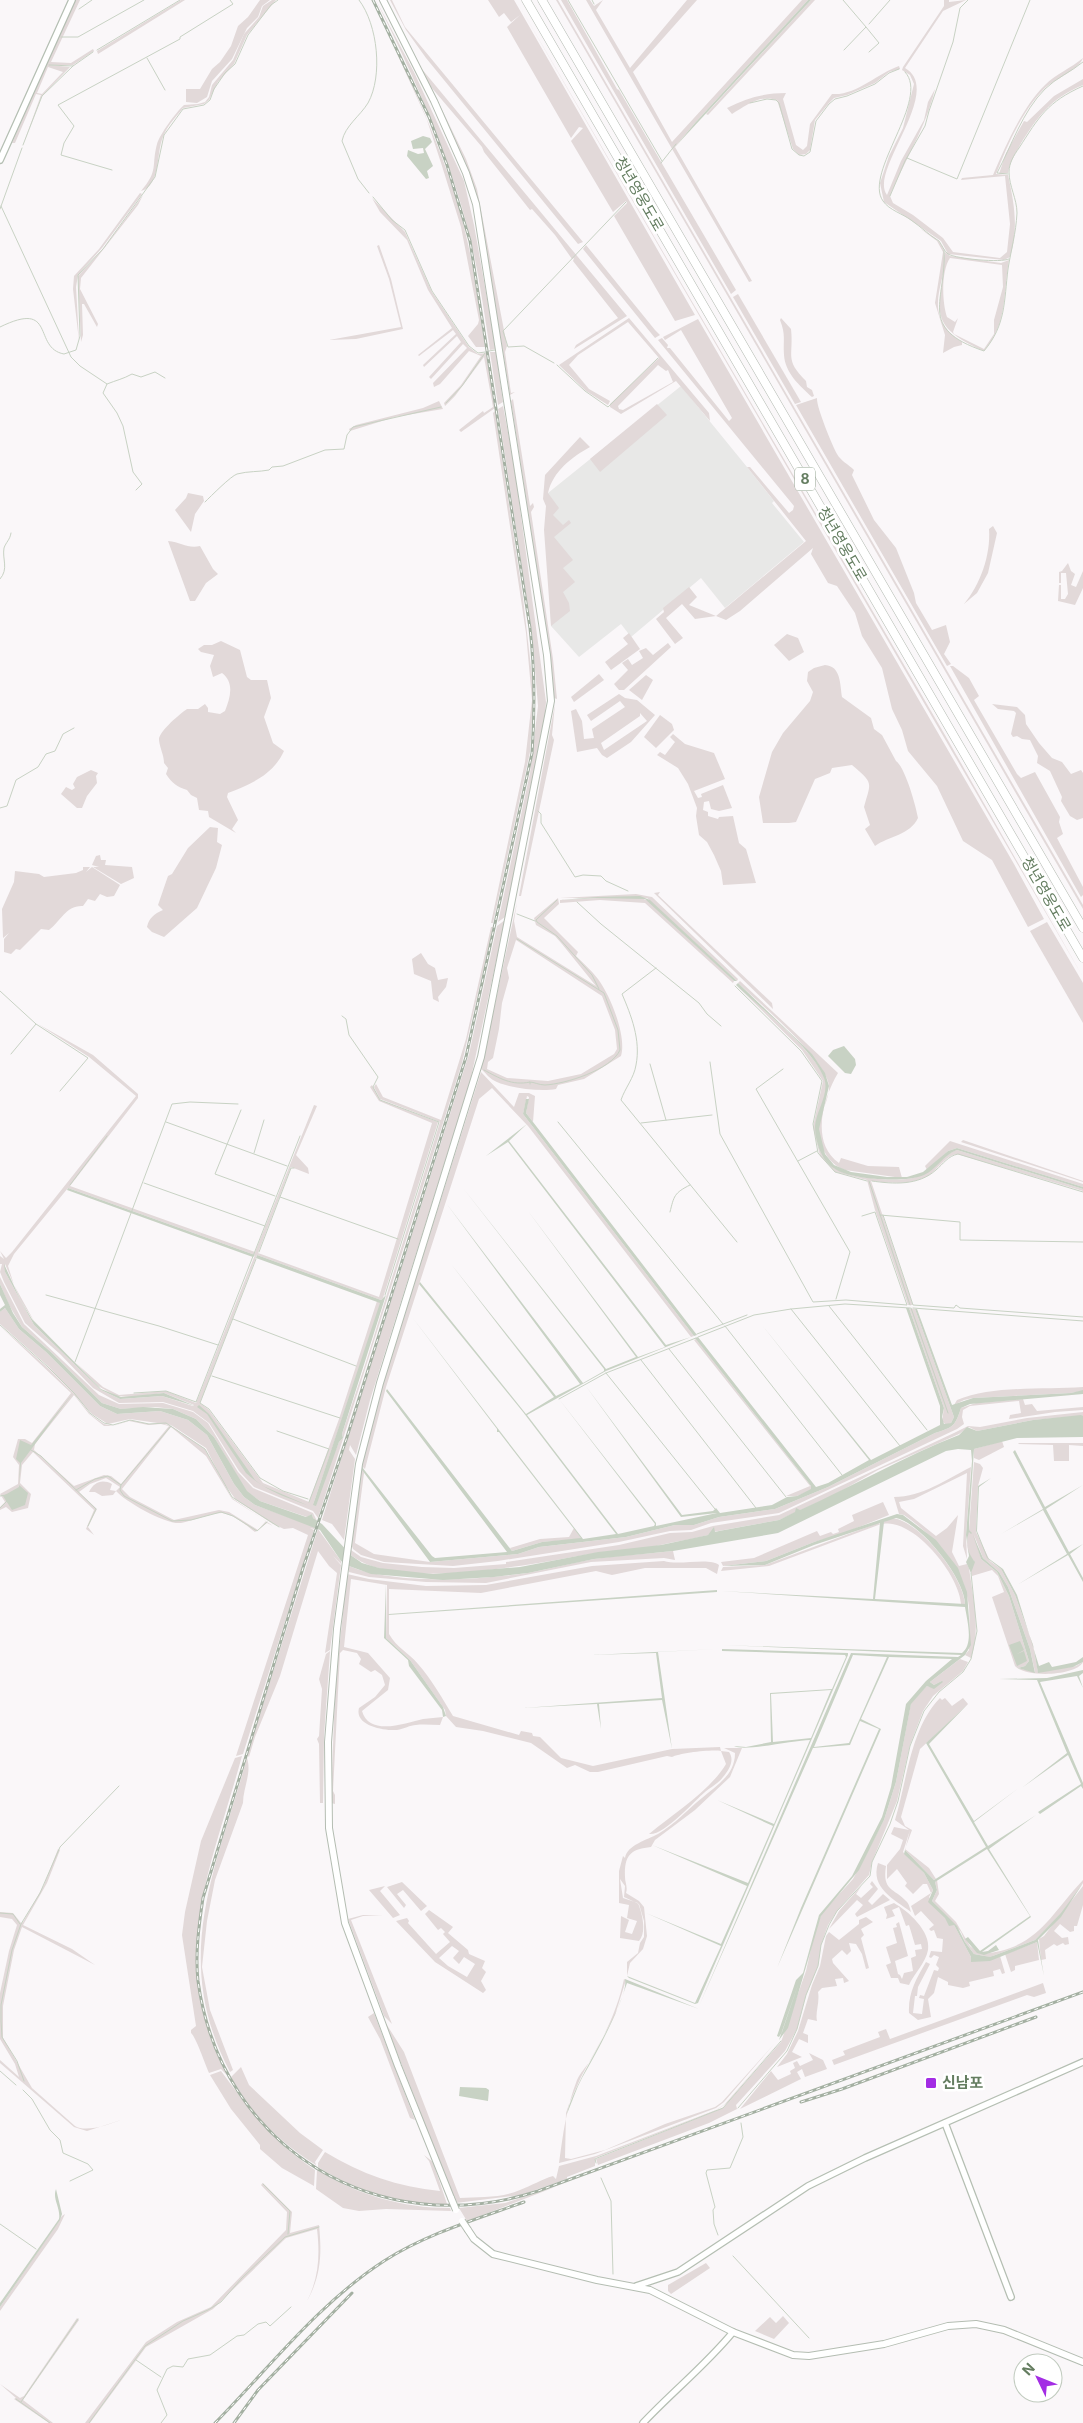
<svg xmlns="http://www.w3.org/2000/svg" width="1083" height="2423" font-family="Inter,'Noto Sans KR',sans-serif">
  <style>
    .built { fill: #e8e8e7 }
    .green { fill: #e2d9d9; fill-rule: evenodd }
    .water { fill: #c8d2c4; fill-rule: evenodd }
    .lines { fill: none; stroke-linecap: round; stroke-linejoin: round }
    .stream { stroke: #c8d2c4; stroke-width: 1 }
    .secondary-casing { stroke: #b5bfb3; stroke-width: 8 }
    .primary-casing { stroke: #b4bdb2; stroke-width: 8 }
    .motorway-casing { stroke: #b4bbb2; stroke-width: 9 }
    .secondary { stroke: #fff; stroke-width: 5.5 }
    .primary { stroke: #fff; stroke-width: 6 }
    .motorway { stroke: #fff; stroke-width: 8 }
    .rail-casing { stroke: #a4b0a2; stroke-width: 3 }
    .rail { stroke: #fff; stroke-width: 1; stroke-dasharray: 4; stroke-linecap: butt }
    .primary-bridge-casing { stroke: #b4bdb2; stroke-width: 8; stroke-linecap: butt }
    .primary-bridge { stroke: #fff; stroke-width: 6 }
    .poi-dot { fill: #a32de4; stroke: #fff; stroke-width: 2 }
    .labels { text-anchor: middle; stroke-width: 5; stroke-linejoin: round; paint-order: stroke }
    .shield { fill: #fff; stroke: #92a490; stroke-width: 1 }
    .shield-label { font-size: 14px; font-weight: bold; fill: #647d60 }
    .street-label { font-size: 15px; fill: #647d60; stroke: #fff }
    .poi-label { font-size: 15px; font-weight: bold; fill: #647d60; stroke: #fff; text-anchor: start }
  </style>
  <rect width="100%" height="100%" fill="#faf7f9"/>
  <polygon class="built" points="681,386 747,467 774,501 772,503 804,542 725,608 701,578 631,637 621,624 579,657 551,626 548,493"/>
  <g class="green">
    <path d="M 75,0 L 80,0 L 51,62 L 71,63 L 93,49 L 94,51 L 73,65 L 49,65 L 70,67 L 42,96 L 23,145 L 41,95 L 36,94 L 15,143 L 12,143 ZM 48,67 L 63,72 L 42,94 L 37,93 Z"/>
    <polygon points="181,0 185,0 98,54 97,51"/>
    <polygon points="260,0 270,0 262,6 258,17 247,28 232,59 212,81 207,97 197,103 186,102 186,89 200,89 212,69 220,62 231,46 238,26 248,17"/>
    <path d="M 272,0 L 276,0 L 247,35 L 234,64 L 218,82 L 209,100 L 204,104 L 183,108 C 176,117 167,126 163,137 C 156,152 161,186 141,191 C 159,170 151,167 157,144 C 160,134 176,112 184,105 L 198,104 L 205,102 L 209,97 L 212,85 L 233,60 L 244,34 L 259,17 L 263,6 Z"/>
    <path d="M 376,0 L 414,72 L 464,181 L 474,225 L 496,349 L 490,350 C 484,312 479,274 470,237 C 449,153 414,77 376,0 Z"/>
    <polygon points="390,0 392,0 405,27 583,242 578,244 426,58 406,30"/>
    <polygon points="488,0 514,0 695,315 675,321 614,216 627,203 626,201 613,212 571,141 583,128 579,127 571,138 507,27 520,15 511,22 504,13 499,17"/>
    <polygon points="516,0 945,735 1083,977"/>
    <polygon points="556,0 558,0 1083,905 1083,909"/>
    <polygon points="561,0 567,0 617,89 619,90 736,290 731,294"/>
    <polygon points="586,0 590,0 594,6 603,0 596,10 630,68 687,0 697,0 633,72 672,142 802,0 808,0 694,124 675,147 752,281 749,282"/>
    <polygon points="811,0 815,0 708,115 706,114"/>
    <path d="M 944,0 L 949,0 L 949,2 L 966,0 L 943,11 L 905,68 C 945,91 868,171 887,195 L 901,161 L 924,120 L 928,102 L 935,89 C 926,127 905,160 890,196 L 893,203 L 913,215 L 943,238 L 953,252 L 1000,258 L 1007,252 L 1010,224 L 1005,176 L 961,180 L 962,178 L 993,175 C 1005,147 1023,106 1045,85 C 1056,74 1071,68 1083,58 C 1080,69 1053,80 1044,89 C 1022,111 1007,146 996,174 L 1008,175 C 1014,202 1019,229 1010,257 L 1004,260 L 948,254 L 941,241 L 884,202 L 880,183 L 889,156 L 903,128 L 914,84 L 910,75 L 902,70 L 903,67 L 944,6 Z"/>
    <path d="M 387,31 C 421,103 454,175 470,253 C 476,284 480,316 485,347 L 476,347 L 468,336 L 478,324 L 479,320 L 461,227 L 442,166 L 427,120 Z"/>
    <path d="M 899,66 L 900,69 L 889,72 L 875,83 L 847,95 L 834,98 L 829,103 L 815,120 L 810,150 L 806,154 L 799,155 L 793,149 L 777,100 C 760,94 746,106 732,114 L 727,108 C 746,98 765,93 786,93 L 783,99 L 796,145 L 803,150 L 807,146 L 810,124 L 832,94 C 856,96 878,73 899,66 Z"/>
    <polygon points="421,68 627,316 574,349 576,345 618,318 573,261 574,258 572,259 555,235 532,209 530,210 484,152 482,147 431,87 466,159 477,189 507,346 505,352 511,393 515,392 510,395 479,205"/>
    <path d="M 1083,79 L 1083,85 C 1051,98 1037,117 1020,145 C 1015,155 1010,162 1008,173 L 999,174 L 1006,153 L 1024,121 L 1027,122 L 1054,96 Z"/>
    <polygon points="140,193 142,194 102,248 78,275 76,287 79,341 73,289 74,276 99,249"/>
    <polygon points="143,195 138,205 81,278 80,289 98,324 97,327 84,304 82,304 83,335 81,342 78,276 103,249"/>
    <polygon points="372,198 405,232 432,292 469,347 478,354 486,353 495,408 461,432 459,430 483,411 484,413 493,407 484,357 455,396 445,406 444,403 461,385 481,356 469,351 440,384 434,387 433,383 467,348 463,344 431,379 429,377 461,342 457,336 424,367 423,365 456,334 453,330 419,356 418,355 452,328 428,290 407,240 380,212"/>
    <path d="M 918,227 C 925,232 936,237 940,243 C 960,269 911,310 962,342 L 962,345 L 954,347 L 943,353 L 945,335 L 935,303 L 943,252 L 937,241 Z"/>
    <polygon points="379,245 391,279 403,329 356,339 329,340 401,327 389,279 377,246"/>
    <polygon points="586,245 655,330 660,335 655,338 583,249"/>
    <path d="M 945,252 L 950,256 L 1001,263 L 1009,260 C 1003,293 1008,323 984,351 C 921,323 943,308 945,252 ZM 950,258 L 1002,265 L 1003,287 L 994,320 L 994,334 L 984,349 L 954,334 L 953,332 L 958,318 L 955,322 L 947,317 C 942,302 941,271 950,258 Z"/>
    <polygon points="738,294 801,402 795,404 733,297"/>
    <path d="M 629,318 L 709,413 L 710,421 L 676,381 L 621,414 L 610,407 L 610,404 L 659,358 L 628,322 L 578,355 L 569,365 L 589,389 L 610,401 L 608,405 L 586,391 L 559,365 ZM 658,365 L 666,371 L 668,370 L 673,382 L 623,410 L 619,409 L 618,406 Z"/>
    <path d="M 781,318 L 791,329 C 794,356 784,359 806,381 L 807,387 L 812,390 L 814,396 L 812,397 C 800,386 785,373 784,355 C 783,340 786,335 780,320 Z"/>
    <polygon points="698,319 1014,864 1044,919 1028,927 992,860 963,841 937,786 908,751 902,730 892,709 882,668 862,636 855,613 837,586 828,583 811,554 813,548 740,611 726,620 716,616 695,619 682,604 666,618 683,638 675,644 656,619 664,612 663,608 689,587 697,597 689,605 716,616 806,541 747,467 750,467 789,513 793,510 794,506 658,340 662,338 668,345 667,348 670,348 729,421 732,418 681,330 665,340 663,337"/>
    <polygon points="490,352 496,352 503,402 498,405"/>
    <path d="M 817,398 C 816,406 832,445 837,454 C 840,460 849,465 854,470 L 852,475 L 874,520 L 896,548 L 914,593 L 916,603 L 932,630 L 946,625 L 950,642 L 944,654 L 951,664 L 947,666 L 796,405 Z"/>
    <polygon points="513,399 530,506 533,503 534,507 531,512 553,659 557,699 554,698 551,661 511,401"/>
    <polygon points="439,401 443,409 395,417 350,431 349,429 356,425 423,408"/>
    <polygon points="657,404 667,415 600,472 590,459"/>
    <polygon points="503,406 514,464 546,702 543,738 505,917 498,922 530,773 538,706 532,633 498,409"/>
    <polygon points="495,411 523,598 534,693 530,752 493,923 491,923 525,762 532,700 526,633 493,413"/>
    <path d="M 580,437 L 590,447 C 572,457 553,471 548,493 L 559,508 L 553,515 L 563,525 L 569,520 L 571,523 L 554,537 L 573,560 L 563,568 L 575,582 L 563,592 L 569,603 L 570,611 L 551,626 L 544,530 L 546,506 L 543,499 L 545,475 Z"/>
    <polygon points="188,493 203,496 204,501 195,514 191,532 175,510 186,498"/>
    <path d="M 993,526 L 997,533 L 988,573 L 977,593 L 964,604 C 980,585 991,555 989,529 Z"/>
    <path d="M 168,541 C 181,542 188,549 200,546 L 213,569 L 218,574 L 206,583 L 195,601 L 190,601 Z"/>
    <polygon points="1068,563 1071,571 1075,574 1071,585 1076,587 1083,571 1083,588 1075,605 1058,601 1059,585 1061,585 1061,599 1065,599 1068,594 1066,573 1061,573 1061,583 1059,583 1059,572 1062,571"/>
    <polygon points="629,633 640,649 611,670 605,662 628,644 623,638"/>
    <polygon points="787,634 798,638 804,652 789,661 774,645"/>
    <path d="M 221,641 L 240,650 L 247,677 L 251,680 L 267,680 L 271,698 L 264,717 L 273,743 L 284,751 C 273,775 251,784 228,793 L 227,797 L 238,820 L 232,829 L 236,833 L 209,817 L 208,811 L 199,810 L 197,798 L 191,795 L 187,790 C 177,787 172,783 166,774 L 168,768 L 164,763 C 164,755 160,749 159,740 C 158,732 181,713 187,709 L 198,709 L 205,704 L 208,708 L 208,712 L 220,714 L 225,711 C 230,698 235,683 222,673 L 213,677 L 210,666 L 214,655 L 201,652 L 198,649 L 204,645 L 212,645 Z"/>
    <polygon points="668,643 671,647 624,690 619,690 614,684 628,670 622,663 628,659 632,665 643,658 639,651 646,648 653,655"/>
    <path d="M 825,665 C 841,666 840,684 842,697 L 871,718 L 874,729 L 882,735 L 896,761 C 905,767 916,806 918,818 C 910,835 889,836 875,846 L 865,829 L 870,825 L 864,807 C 871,781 874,784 852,765 L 832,768 L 830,773 L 815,779 L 796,822 L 789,823 L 763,823 L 759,797 L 772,752 L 783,733 L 810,701 L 813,692 L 807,681 L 808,672 L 814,668 Z"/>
    <polygon points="950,666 953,666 969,678 979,696 974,700 1017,774 1021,778 1035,772 1060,817 1059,822 1063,834 1057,838 1083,887 1083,895 1081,897"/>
    <polygon points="599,674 604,680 574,702 571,697"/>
    <polygon points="646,675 653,680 642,700 629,690"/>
    <path d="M 619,694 L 625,698 L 637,700 L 655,715 L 631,742 L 607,758 L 602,755 L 597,748 L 577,752 L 571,711 L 576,709 L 582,721 L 584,739 L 594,738 L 592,729 L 625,707 L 620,701 L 591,721 L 587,715 ZM 640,713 L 647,721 L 604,750 L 601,743 L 640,716 Z"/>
    <polygon points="555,704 552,735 554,740 521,896 519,896"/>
    <polygon points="992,704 1017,707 1025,715 1026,724 1039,743 1052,758 1062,762 1071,774 1081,770 1083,773 1083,818 1077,820 1070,816 1061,801 1062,797 1050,771 1037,763 1038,756 1030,740 1022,739 1017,736 1013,737 1011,734 1016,713 1014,711 998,709"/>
    <polygon points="660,715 672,724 674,730 656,748 644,737"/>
    <polygon points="673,734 685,744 714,753 725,779 694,791 698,798 702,797 701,794 723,785 732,808 719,811 711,809 709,801 704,802 703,810 708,812 708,816 718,819 719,817 733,816 739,843 746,849 756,883 723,885 721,871 714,855 707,842 699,835 696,816 697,808 688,784 678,768 657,755 660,752 665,755 675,742 670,737"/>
    <polygon points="91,770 98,773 96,776 97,783 87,796 82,808 77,808 61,794 66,787 72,790 75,788 73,784 77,777"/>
    <path d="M 210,827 L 218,828 L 217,842 L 222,845 L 216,868 L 197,908 L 164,937 L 152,932 L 147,927 C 149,918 154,914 163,910 L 158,905 L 168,876 L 172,874 L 188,848 Z"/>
    <polygon points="100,855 101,860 106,860 105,865 132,867 134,878 121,884 93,867 99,867 92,865 96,856"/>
    <path d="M 83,867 L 90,867 L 86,872 L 92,867 L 120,885 L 114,896 L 107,897 L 100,894 L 95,901 L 88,899 L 83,906 C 66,905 61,921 49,930 L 41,929 L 20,950 L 16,949 L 11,954 L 4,952 L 4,939 L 9,933 L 3,938 L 2,909 L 14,882 L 15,871 L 39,874 L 44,877 L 76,873 L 83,870 Z"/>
    <polygon points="660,892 658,895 772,1003 773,1009 654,893"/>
    <polygon points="636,894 652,897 738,979 737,981 647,898 560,898"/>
    <path d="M 558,898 L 559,904 L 544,918 L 578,952 L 576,956 C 583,963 591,970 598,979 C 610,995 627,1036 621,1056 L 584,1079 L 558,1085 L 556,1089 C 541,1092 506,1088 493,1080 C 489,1078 485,1072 481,1069 L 517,902 L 514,921 L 517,937 L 596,986 L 562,944 L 555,936 L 536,925 L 534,918 ZM 516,940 L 602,996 L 615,1030 L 617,1049 L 614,1054 L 581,1074 L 548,1081 L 507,1078 L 487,1069 L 488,1062 L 493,1058 L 499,1029 L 502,1003 L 509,978 L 507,968 Z"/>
    <polygon points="597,898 641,898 649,901 734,981 733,983 645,903 600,900 560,903 560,900"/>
    <polygon points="505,920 470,1082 370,1400 356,1455 350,1445 349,1450 355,1459 344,1540 332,1524 322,1520 469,1054 497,926"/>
    <polygon points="1047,922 1083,983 1083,1023 1030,931"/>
    <path d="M 491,927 L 493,927 L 462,1063 L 318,1518 L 313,1511 L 254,1487 L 239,1471 L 209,1423 L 193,1411 L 163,1402 L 119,1403 L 93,1388 L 60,1354 L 25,1323 L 4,1282 L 0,1272 L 2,1264 L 0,1264 L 0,1256 L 4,1259 L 0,1251 L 6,1258 L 12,1252 L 136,1096 L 89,1057 L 38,1024 L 93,1055 L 138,1094 L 138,1098 L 70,1186 L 255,1252 L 314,1105 L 317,1106 L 296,1155 L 308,1168 L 309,1174 L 291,1167 L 258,1253 L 379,1297 L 432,1123 L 379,1101 L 370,1087 L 372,1085 L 380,1100 L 438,1122 L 383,1298 L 381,1300 L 257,1255 L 200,1403 L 209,1410 L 263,1483 L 309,1502 L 339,1419 L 377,1301 L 381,1303 L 313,1505 L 339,1442 L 343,1438 L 342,1434 L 366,1362 L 440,1122 L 380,1099 L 374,1087 L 376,1084 L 383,1097 L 441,1120 L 466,1039 ZM 68,1188 L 255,1255 L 196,1403 L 166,1391 L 119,1395 L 103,1387 L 76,1363 L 98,1386 L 116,1396 L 132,1397 L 164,1393 L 194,1405 L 193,1406 L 162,1396 L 120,1399 L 101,1390 L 34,1325 L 5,1272 L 5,1264 L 21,1301 L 34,1321 L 14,1285 L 8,1266 L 14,1254 Z"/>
    <polygon points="421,953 428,964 435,968 438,980 448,978 446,987 438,997 439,1002 433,999 431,981 414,974 412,959"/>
    <path d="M 740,981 L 838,1073 C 823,1098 810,1143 839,1163 L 841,1158 L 868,1166 L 899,1167 L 902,1178 L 845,1170 C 827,1164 816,1142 819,1123 C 821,1112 830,1097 829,1086 C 827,1060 758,1002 738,983 Z"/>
    <path d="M 736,985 C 760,1007 814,1050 825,1079 C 830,1093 817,1117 816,1132 C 816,1145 823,1160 834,1168 C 847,1178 900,1183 916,1177 C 932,1172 941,1155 957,1150 L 1083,1189 L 1083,1191 L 957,1154 C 946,1156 940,1166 932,1173 C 915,1186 891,1183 871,1181 L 913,1305 L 908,1305 L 875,1210 L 867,1180 L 835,1172 L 820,1156 L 813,1127 L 823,1081 L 802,1050 Z"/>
    <path d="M 481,1072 L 514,1107 L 519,1093 L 529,1093 L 535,1096 L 533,1122 L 526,1113 L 529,1097 L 527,1096 L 523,1114 L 694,1336 L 691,1337 L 528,1126 L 492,1088 L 479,1099 L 386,1387 L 365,1469 L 363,1467 L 364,1473 L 355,1543 L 374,1554 L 430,1562 L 518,1554 L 539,1547 L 626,1537 L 675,1525 L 694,1525 L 719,1517 L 775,1509 L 828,1487 L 935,1433 C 954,1427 955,1426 961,1408 L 976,1403 L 1023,1399 L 1025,1405 L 1032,1404 L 1037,1411 L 1083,1407 L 1083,1410 L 1055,1412 L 1009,1419 L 1010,1415 L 1021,1413 L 1019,1401 L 970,1406 L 963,1410 L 962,1417 L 964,1424 L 957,1429 L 779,1513 L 711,1523 L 691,1530 L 670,1531 L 619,1542 L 498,1561 L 453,1566 L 384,1562 L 361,1555 L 353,1549 L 351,1544 L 361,1466 L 382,1386 Z"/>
    <polygon points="963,1140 1083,1181 1083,1182 961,1142"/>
    <polygon points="950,1141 1083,1184 1083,1187 957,1148 948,1151 927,1170 925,1166"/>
    <polygon points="0,1277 24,1324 99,1395 119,1404 163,1403 193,1412 208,1423 238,1472 253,1488 313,1513 317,1521 313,1518 312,1514 307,1517 260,1501 246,1491 214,1437 196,1419 173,1409 155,1407 121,1409 102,1403 52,1353 22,1327 9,1305 0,1284"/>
    <polygon points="5,1308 19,1329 46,1352 100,1406 117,1414 160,1411 188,1420 207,1435 234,1484 244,1497 255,1505 315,1527 314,1529 310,1528 314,1530 243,1754 236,1756 308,1535 293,1528 284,1529 273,1524 236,1500 223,1482 206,1448 171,1425 130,1419 108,1424 92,1414 49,1367 0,1324 0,1312"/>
    <polygon points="909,1308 915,1309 954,1417 951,1423 946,1425 942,1421 944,1408"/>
    <path d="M 0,1326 L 48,1368 L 74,1394 L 91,1415 L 104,1424 L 113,1426 L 130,1420 L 149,1424 L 161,1423 L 171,1426 L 205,1449 L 232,1498 L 273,1526 L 267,1523 L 255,1532 C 246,1525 233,1514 222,1513 C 211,1513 192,1521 181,1523 C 166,1525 126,1502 116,1491 L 113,1495 L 102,1496 L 95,1492 L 89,1492 C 94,1482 102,1479 112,1484 L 110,1490 L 116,1491 L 120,1487 L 106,1478 L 90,1484 L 79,1492 L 97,1509 L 88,1527 L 94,1535 L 86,1529 L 94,1510 L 33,1452 L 22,1465 L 20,1483 L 31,1494 L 28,1508 L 12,1512 L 6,1507 L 0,1510 L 0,1507 L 5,1502 L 0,1494 L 18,1484 L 19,1465 L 13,1457 L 18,1439 L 25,1439 L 32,1443 L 71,1393 ZM 74,1395 L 89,1414 L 104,1426 L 113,1426 L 129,1421 L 148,1425 L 161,1424 L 169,1426 L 121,1484 L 111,1476 L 104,1475 L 74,1486 L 34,1450 L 35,1444 ZM 171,1427 L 206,1456 L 232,1499 L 266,1521 L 258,1530 L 229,1512 L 219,1510 L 174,1520 L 130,1497 L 122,1489 Z"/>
    <polygon points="696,1339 811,1486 811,1490 797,1496 786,1496 810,1486 694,1340"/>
    <path d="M 1083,1387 L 1083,1391 L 1071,1393 L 973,1398 L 964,1400 L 954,1405 L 957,1400 C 993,1385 1044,1390 1083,1387 Z"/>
    <path d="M 1083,1412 L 1083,1416 L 1033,1420 L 977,1431 L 969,1427 L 959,1434 L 878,1470 L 832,1496 L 779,1520 L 713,1532 L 708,1535 C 690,1540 670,1542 653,1547 C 635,1551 615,1550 596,1553 C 541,1562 394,1594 350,1554 L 351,1550 L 361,1557 L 383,1563 L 422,1567 L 454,1568 L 506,1564 L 506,1562 L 619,1545 L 670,1533 L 692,1532 L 713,1526 L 779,1515 L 954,1433 L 968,1426 L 980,1427 L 1027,1418 Z"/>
    <polygon points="1002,1441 1004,1447 979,1460 974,1458 974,1449"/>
    <polygon points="1019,1443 1083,1443 1083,1446 1069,1445 1069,1461 1054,1461 1053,1445 1018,1444"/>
    <path d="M 974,1462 L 980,1464 L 983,1468 L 978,1486 L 976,1532 L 990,1561 L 1001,1569 L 1015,1595 L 1033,1645 L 1038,1672 L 1076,1666 L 1083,1662 C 1076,1676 1026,1678 1015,1666 L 992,1597 L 1004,1592 L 998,1576 L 992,1570 L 972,1576 L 970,1569 L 974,1561 C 966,1553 966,1541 969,1530 ZM 974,1535 L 983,1558 L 999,1572 L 1008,1587 L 1030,1649 L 1035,1672 L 1018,1668 L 1025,1666 L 1029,1661 L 1009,1596 L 997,1572 L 981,1559 Z"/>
    <path d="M 971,1467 L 966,1535 L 967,1559 L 963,1546 L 967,1473 L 914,1499 L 899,1502 L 901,1508 L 936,1536 L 947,1528 L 958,1515 L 952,1552 L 959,1566 L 967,1564 L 969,1568 C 973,1598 981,1629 971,1658 L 965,1655 L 969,1650 C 969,1636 970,1621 969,1607 C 965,1567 935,1537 904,1515 L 899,1514 L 894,1497 C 922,1497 947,1479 971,1467 Z"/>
    <polygon points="883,1502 889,1515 839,1535 814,1542 766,1561 723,1566 721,1562 754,1558 817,1531 820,1536 831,1532 833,1534 839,1532 838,1529 854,1521 852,1515"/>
    <path d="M 891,1518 C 919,1519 964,1578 965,1604 L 961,1604 C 960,1576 914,1518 883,1524 L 884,1522 Z"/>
    <polygon points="878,1523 881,1524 769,1566 721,1571 723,1567 765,1565"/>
    <polygon points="574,1528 582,1539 542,1542 512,1551 510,1548 540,1539 569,1537"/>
    <polygon points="318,1529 341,1561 341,1564 333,1556 341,1565 330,1650 325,1653 337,1573 329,1566 318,1551 280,1676 255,1737 249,1757 247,1755"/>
    <path d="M 673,1551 L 675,1560 L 664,1558 L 591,1562 L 486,1583 L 426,1582 L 369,1577 L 349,1572 L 349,1566 C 394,1585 479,1580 527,1573 C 549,1569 571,1563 594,1559 C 620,1555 647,1554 673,1551 Z"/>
    <path d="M 664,1561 C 679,1566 709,1557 719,1565 L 717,1574 L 706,1568 L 645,1568 L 612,1575 L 596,1571 L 481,1593 L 389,1589 L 389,1634 C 397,1648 408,1652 418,1664 C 432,1680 442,1698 453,1716 L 519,1735 L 521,1731 L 532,1733 L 533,1736 L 540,1737 L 561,1758 L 593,1766 L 672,1749 L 720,1747 L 721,1751 L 729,1752 C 735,1760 729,1770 723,1777 C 719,1783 711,1787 705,1792 C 694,1801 664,1836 649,1834 C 674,1813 709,1792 726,1764 L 721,1751 C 713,1749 679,1753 672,1757 L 667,1756 L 598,1772 L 590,1772 L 575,1765 L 567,1768 L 531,1743 L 483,1731 L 456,1727 L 446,1716 L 445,1710 L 410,1660 L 386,1638 L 387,1585 L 351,1579 L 344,1647 L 368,1653 L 390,1678 L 388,1690 L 362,1711 C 369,1737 406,1723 423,1719 C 430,1718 436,1718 443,1717 L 440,1725 C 432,1725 424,1724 416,1725 C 410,1725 404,1729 397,1730 C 385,1731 354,1726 359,1708 L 375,1697 L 385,1685 L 382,1675 L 375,1670 L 371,1672 L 359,1664 L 361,1659 L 357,1653 L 343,1650 L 340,1653 L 333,1791 L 335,1795 L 335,1804 L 331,1803 L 335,1690 L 347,1574 L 369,1579 L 426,1586 L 486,1585 L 592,1566 Z"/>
    <polygon points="330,1651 324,1736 323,1803 320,1803 319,1744 317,1739 319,1736 322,1689 319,1679 326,1654"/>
    <polygon points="960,1659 968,1662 963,1671 933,1696 923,1711 910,1745 897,1801 872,1862 869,1875 837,1911 828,1925 821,1945 818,1966 806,1995 797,2029 785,2051 736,2105 737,2109 709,2123 598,2165 596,2159 723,2108 781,2042 806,1971 815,1931 822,1913 853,1879 884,1820 896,1782 911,1703 927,1686 931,1687 942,1681 934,1685 930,1682"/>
    <path d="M 940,1698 L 942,1700 L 945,1698 L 952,1706 L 963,1698 L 968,1704 L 920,1749 L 901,1817 L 905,1826 L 912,1830 L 905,1849 L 929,1868 L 936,1879 L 934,1880 L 905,1850 L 910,1830 L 903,1852 L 924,1873 L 933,1890 L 929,1897 L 939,1911 L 954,1925 L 971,1957 L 1000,1956 L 1005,1973 L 1002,1974 L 1000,1969 L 993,1971 L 994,1976 L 969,1982 L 970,1986 L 963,1988 L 948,1985 L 948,1982 L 938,1977 L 934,1993 L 928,1999 L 931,2017 L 918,2020 L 909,2013 C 908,1993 916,1979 926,1962 L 930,1964 L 918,1987 L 917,1996 L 915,1996 L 913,2013 L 922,2014 L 924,1999 L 919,1998 L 920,1995 L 924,1996 L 934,1970 L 938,1971 L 939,1968 L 936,1965 L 939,1957 L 934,1955 L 931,1958 L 929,1957 L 931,1951 L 942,1952 L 943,1939 L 937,1938 L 934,1930 L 931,1931 L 929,1929 L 934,1925 L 921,1911 L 915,1916 L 911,1906 L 931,1893 L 927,1884 L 923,1884 L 913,1894 L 905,1886 L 907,1883 L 897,1869 L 887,1879 L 887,1865 L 900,1849 L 903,1840 L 891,1834 L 894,1827 L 909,1830 L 895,1820 C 907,1781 910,1729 940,1698 Z"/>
    <path d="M 724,1748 L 742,1748 L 730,1777 L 695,1810 L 655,1840 L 651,1847 C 631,1849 624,1855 625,1877 C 625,1883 628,1887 626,1893 L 639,1901 L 644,1907 L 647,1936 L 643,1949 L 630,1963 L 627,1976 L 627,1962 L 638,1953 L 640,1943 L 644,1937 L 644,1921 L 639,1904 L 624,1897 L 625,1886 L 620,1879 L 623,1898 L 638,1903 C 642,1913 647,1932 639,1941 L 620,1938 L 621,1916 L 629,1920 L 625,1932 L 632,1934 L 637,1921 L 627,1918 L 629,1905 L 619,1903 L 619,1871 L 623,1856 L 625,1858 C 627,1845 647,1840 658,1834 C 675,1824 687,1810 702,1798 C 717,1785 735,1775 735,1753 Z"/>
    <path d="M 242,1756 C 210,1873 166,1957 227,2075 L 221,2069 L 209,2073 C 205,2064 196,2037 191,2033 L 191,2030 L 196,2026 L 182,1935 L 185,1912 L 201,1841 L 235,1758 Z"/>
    <path d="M 247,1758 C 252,1773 243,1788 243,1803 L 215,1880 L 207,1921 L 202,1967 L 210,2010 L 233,2070 L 230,2072 C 170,1958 216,1870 247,1758 Z"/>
    <path d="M 58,1849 L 60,1850 L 47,1883 L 23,1925 L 72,1949 L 95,1965 L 22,1927 L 14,1950 L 3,2006 L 3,2038 L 32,2088 L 75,2126 C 86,2133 110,2124 121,2120 L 87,2131 L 74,2127 L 0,2063 L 0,2060 L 19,2077 L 15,2064 L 0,2039 L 0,1993 L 9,1951 L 17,1925 L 12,1919 L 0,1917 L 0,1912 L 13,1913 L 21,1923 L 23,1922 L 44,1885 Z"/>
    <path d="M 878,1863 L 886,1866 C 882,1891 894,1888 906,1901 C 909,1903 910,1909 911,1912 C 894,1899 870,1888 878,1863 Z"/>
    <path d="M 937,1880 L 939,1894 L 935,1901 L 956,1922 L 970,1946 L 981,1954 C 1038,1949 1048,1917 1083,1880 L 1083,1883 L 1062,1913 L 1035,1940 L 990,1957 L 974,1954 L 965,1942 L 961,1932 L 932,1901 L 937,1890 L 935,1882 Z"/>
    <polygon points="872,1881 878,1889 868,1901 872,1905 883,1894 890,1900 857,1917 855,1914 863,1905 857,1900 829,1929 839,1911 862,1885 856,1894 861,1898 873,1887 870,1884"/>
    <polygon points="402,1882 427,1906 421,1911 403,1890 397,1894 406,1905 404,1908 387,1887"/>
    <polygon points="385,1886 380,1891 400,1915 393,1918 369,1890"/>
    <polygon points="1083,1886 1083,1905 1077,1926 1074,1926 1074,1931 1070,1932 1060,1924 1054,1931 1062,1938 1068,1937 1069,1944 1065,1945 1063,1943 1057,1946 1054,1944 1045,1950 1046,1959 1041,1960 1039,1939 1044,1936"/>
    <path d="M 894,1903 C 908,1911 931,1931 928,1950 C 926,1962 914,1974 909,1985 L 900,1983 L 898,1978 L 891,1978 L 886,1965 L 891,1963 L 886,1947 L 897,1943 L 893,1928 L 897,1927 L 896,1924 L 899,1922 L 908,1956 L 895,1961 L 898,1974 L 900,1975 L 902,1979 L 904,1973 L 913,1971 L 911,1958 L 916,1956 L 915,1950 L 922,1949 L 921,1944 L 915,1945 L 909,1925 L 906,1926 L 899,1907 L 892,1910 L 895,1916 L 886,1919 L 887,1915 L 884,1907 Z"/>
    <path d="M 429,1910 L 453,1927 L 448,1933 L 468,1950 L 469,1954 L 485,1961 L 482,1968 L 486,1972 L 481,1981 L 486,1990 L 483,1993 L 435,1962 L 396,1921 L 407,1918 L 409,1921 L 408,1923 L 436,1954 L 450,1942 L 443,1934 L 445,1932 L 441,1928 L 438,1930 L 425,1914 ZM 452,1946 L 459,1951 L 453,1958 L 459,1964 L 464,1957 L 475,1964 L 467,1977 L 448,1966 L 439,1958 Z"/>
    <polygon points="363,1915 383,1916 363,1916 351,1920 392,2024 384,2016 348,1919"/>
    <path d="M 866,1917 L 873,1922 L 861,1929 L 864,1935 L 861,1938 L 869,1968 L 866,1969 L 862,1954 L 856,1944 L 849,1943 L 851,1951 L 847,1955 L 842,1950 L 832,1959 L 833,1963 L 849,1981 L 844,1983 L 843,1978 L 835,1979 L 837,1986 L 822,1988 L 818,1992 C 820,2002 815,2013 817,2021 L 808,2019 L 803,2033 L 808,2035 L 808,2043 L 799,2039 L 792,2052 L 802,2057 L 777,2067 L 787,2054 L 798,2031 L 812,1985 L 820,1966 L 826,1936 L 829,1932 L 839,1940 L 859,1924 L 859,1920 Z"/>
    <polygon points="1037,1942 1039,1960 1015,1966 1015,1970 1011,1972 1005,1954"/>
    <path d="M 624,1979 L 626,1980 L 615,2015 L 581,2077 L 569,2104 L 566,2113 L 565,2158 L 571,2159 L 605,2150 L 665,2124 L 715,2107 L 722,2102 L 775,2043 L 724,2102 L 716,2108 L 595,2154 L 559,2163 C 563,2135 566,2108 577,2080 C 580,2073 586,2067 590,2061 C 605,2035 618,2008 624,1979 Z"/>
    <polygon points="1043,1983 1046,1993 1034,1997 1027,1995 834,2065 832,2060 845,2055 843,2051 880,2037 878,2032 886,2029 890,2039"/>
    <polygon points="374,2013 415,2120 410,2118 380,2039 368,2017"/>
    <path d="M 385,2022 L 404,2052 L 460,2198 C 479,2197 502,2198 520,2190 C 531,2186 542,2179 553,2176 L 556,2179 L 559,2166 L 596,2156 L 716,2110 L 725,2104 L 779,2042 L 727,2103 L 715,2111 L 595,2158 L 595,2166 L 567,2177 L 567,2179 L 521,2195 L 456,2203 Z"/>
    <polygon points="809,2053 823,2060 827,2069 805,2077 802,2069 797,2072 801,2079 740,2109 771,2071 778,2080 791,2074 790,2071 795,2068 793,2063 797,2061 800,2066 813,2060"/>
    <path d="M 241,2067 L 249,2085 L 300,2133 L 323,2150 L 315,2162 L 316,2165 C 283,2144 248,2114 231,2077 Z"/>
    <path d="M 221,2071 C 250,2110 273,2142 315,2170 L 314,2186 L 282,2168 L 260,2149 L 260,2145 L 231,2109 L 210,2075 Z"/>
    <path d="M 325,2152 C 361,2174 398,2187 440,2191 L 429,2161 L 424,2155 L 433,2162 L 447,2204 C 402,2205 356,2191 318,2167 L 318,2163 Z"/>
    <path d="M 317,2170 C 358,2195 402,2208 450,2208 L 451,2211 L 386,2209 L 359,2211 L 343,2208 L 316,2189 Z"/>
    <path d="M 263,2183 L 292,2212 L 290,2233 L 319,2225 C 322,2254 321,2276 307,2301 C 319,2278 320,2255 317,2229 L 286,2238 L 213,2309 L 146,2347 L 90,2423 L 85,2423 L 146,2342 L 177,2322 L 211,2307 L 286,2230 L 287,2212 L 261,2185 Z"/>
    <polygon points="555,2187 467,2221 459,2208 505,2203"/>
    <polygon points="65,2214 58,2229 0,2311 0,2307 62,2216"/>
    <polygon points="706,2263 710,2268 671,2294 668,2291 668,2285"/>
    <polygon points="783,2316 789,2323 774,2339 755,2331 770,2317 776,2323"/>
    <polygon points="77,2318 79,2320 23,2400 53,2423 49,2423 14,2399 16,2398 0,2384 20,2398 24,2396"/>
  </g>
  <g class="water">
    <polygon points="808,0 811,0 675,147 694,124"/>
    <polygon points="423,136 430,138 432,142 425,149 433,166 427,171 429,178 426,179 407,156 408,150 418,154 424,153 423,148 413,149 411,141"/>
    <polygon points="640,896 650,900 737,981 734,981 645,899 597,898 560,900 597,897"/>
    <path d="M 738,983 L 812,1054 L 825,1073 L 829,1086 L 819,1129 L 825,1154 L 834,1165 L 851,1172 L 887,1177 L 907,1177 L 923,1172 L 948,1151 L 957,1148 L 1083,1187 L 1083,1189 L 957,1150 C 943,1155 937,1169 924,1175 C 907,1183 851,1180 835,1169 C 821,1161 815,1141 815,1126 C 816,1111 830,1093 824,1078 C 812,1047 761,1009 736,985 Z"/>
    <polygon points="844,1046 855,1059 856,1065 851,1074 845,1073 828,1056 833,1050"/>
    <polygon points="526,1099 529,1099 526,1113 533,1122 697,1335 694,1336 523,1114"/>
    <path d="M 527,1124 L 509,1141 L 666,1345 L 691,1337 L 606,1371 L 527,1415 L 618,1534 L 654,1526 L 655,1524 L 559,1399 L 656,1523 L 656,1526 L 717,1513 L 681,1517 L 585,1385 L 682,1515 L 713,1511 L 716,1508 L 720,1513 L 772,1505 L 787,1497 L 797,1496 L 811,1489 L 811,1486 L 695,1338 L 698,1337 L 816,1487 L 828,1483 L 869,1460 L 754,1315 L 871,1460 L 940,1425 L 940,1406 L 906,1308 L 909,1308 L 944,1408 L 942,1417 L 944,1424 L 951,1423 L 954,1417 L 915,1309 L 917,1309 L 952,1405 L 973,1398 L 1071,1393 L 1083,1390 L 1083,1394 L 970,1404 L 961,1408 C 955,1426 954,1427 935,1433 L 828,1487 L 775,1509 L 719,1517 L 694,1525 L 675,1525 L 626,1537 L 539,1547 L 518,1554 L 430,1562 L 362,1470 L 362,1467 L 432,1556 L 435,1558 L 507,1552 L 386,1391 L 387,1389 L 512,1551 L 542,1542 L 581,1538 L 499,1432 L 497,1432 L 497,1429 L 412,1317 L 583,1539 L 616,1534 L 523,1412 L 419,1284 L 420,1282 L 526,1414 L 554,1397 L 451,1264 L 556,1396 L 580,1384 L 446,1203 L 583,1383 L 604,1371 L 604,1369 L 463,1188 L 606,1369 L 636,1357 L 528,1211 L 638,1357 L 665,1347 L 508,1142 L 486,1156 Z"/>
    <polygon points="68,1188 255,1255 253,1257 250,1256 67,1190"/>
    <polygon points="257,1255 381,1300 386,1295 342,1434 343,1438 339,1442 316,1506 313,1505 380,1303 256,1258"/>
    <polygon points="4,1264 21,1301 32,1319 101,1389 121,1397 164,1393 195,1406 162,1396 120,1399 101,1390 34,1325 5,1272"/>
    <path d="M 0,1284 L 13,1313 L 22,1327 L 52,1353 L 102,1403 L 121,1409 L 143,1407 L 173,1409 L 196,1419 L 214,1437 L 247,1491 L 260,1501 L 306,1517 L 312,1514 L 313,1518 L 322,1524 L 352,1556 L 362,1563 L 379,1568 L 433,1574 L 520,1567 L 598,1552 L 661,1545 L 708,1535 L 714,1527 L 715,1532 L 719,1531 L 779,1520 L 795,1512 L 796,1508 L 800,1510 C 854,1486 904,1456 959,1435 L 967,1427 L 977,1431 L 1033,1420 L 1081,1415 L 1083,1416 L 1083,1437 L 1017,1438 L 974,1449 L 969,1523 L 969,1530 L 972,1533 L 971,1534 L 969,1532 C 965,1544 968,1553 975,1562 L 971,1573 L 966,1562 L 969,1556 L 966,1535 L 972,1461 L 971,1450 L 958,1449 L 946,1451 L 778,1533 L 673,1551 L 594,1559 L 528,1573 L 494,1577 L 443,1580 L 371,1574 L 349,1566 L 341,1561 L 320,1530 L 255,1505 L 244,1497 L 234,1484 L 207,1435 L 188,1420 L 160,1411 L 117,1414 L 100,1406 L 46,1352 L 19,1329 L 5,1308 L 0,1312 L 0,1309 L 5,1305 L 0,1295 Z"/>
    <polygon points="73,1393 21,1463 19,1485 28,1493 25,1505 12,1510 3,1496 19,1487 20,1463 16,1459 20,1440 31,1445"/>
    <path d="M 199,1405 L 209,1414 L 255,1480 L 263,1486 L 307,1505 C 285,1497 264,1490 246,1473 L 207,1414 L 197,1407 Z"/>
    <polygon points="1015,1450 1045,1507 1083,1485 1046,1509 1069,1552 1083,1544 1070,1554 1083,1578 1083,1582 1068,1555 1017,1585 1067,1554 1043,1510 1001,1534 1043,1509 1013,1452"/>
    <polygon points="991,1478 979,1487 977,1531 988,1558 1003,1569 1017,1595 1039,1666 1049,1662 1052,1667 1076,1662 1083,1657 1083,1662 1073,1667 1038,1673 1033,1645 1015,1595 1001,1569 987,1558 976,1531 978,1486"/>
    <path d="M 897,1514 L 903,1515 L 936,1540 L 958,1568 L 967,1592 L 971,1645 L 965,1655 L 930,1682 L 934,1685 L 942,1681 L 943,1682 L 934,1689 L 927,1686 L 911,1704 L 896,1782 L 884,1820 L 859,1870 L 821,1916 L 788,2028 L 779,2040 L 800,1979 L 782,2032 L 779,2037 L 777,2036 L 796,1980 L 803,1973 L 819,1915 L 852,1876 L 882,1817 L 891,1787 L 906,1704 L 926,1681 L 952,1659 L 889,1657 L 861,1719 L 881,1729 L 777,1968 L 801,1908 L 879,1729 L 860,1721 L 850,1745 L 813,1748 L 699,2006 L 851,1653 L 958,1657 L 961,1655 L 722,1645 L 962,1653 C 974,1644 967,1620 965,1607 L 721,1591 L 873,1599 L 880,1523 L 814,1545 L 765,1565 L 723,1566 L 766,1561 L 814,1542 ZM 896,1518 C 921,1523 965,1579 965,1604 L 875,1599 L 884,1522 ZM 853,1655 L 887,1657 L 849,1743 L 814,1747 Z"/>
    <polygon points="973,1535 983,1558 999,1572 1008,1587 1030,1649 1035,1673 1018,1668 1025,1666 1029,1661 1009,1596 997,1572 981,1559"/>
    <polygon points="386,1584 386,1638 410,1660 443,1707 446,1716 443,1717 442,1710 409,1666 408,1660 384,1638"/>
    <polygon points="717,1590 717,1592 388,1615 389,1614"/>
    <polygon points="1020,1641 1024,1650 1017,1654 1024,1651 1027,1661 1017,1666 1009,1645"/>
    <polygon points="718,1649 658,1652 672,1749 662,1700 599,1704 601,1729 597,1704 523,1708 662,1698 656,1653 591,1655"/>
    <path d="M 722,1649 L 848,1653 L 848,1655 L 698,2003 L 695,2004 L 629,1978 L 627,1976 L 695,2003 L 721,1946 L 646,1913 L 721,1944 L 747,1886 L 652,1845 L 748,1883 L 773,1826 L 717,1800 L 774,1824 L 810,1740 C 794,1740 744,1752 734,1746 L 746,1747 L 771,1742 L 770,1693 L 832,1689 L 846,1657 L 845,1655 L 722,1651 ZM 831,1690 L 811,1738 L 773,1742 L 771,1694 Z"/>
    <polygon points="1083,1670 1083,1673 1079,1676 1083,1688 1077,1676 1040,1682 1083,1783 1083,1789 1081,1786 1040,1814 1038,1812 1081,1784 1068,1755 1023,1787 1067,1753 1037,1680 999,1679 1047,1678"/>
    <polygon points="968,1704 929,1744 974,1821 1020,1787 974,1822 988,1846 1036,1815 989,1849 1031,1917 982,1952 988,1951 996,1945 999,1950 984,1955 977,1953 965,1939 968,1937 980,1951 1030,1916 987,1849 935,1882 937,1890 932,1901 957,1926 965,1942 974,1954 990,1957 1035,1940 1061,1913 1083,1883 1061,1917 1038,1940 1044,1976 1037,1942 990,1961 971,1962 971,1957 954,1925 949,1926 945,1918 928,1902 933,1890 924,1873 904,1854 905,1850 934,1880 986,1847 926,1743"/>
    <path d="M 625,1979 L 699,2009 L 627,1983 C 616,2017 600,2047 582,2078 C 576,2089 572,2102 567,2114 C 573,2081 630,2003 625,1979 Z"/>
    <polygon points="460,2087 486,2088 489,2090 488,2101 459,2096"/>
    <path d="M 56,2189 L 62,2214 L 60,2220 L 0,2307 L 0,2303 L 59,2219 C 61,2208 52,2199 56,2189 Z"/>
  </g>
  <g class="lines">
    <g class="stream">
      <path d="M 359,0 C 378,25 383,76 368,103 C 360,116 345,126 342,141 L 358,179 L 369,193"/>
      <polyline points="568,0 662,161"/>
      <polyline points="592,0 594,4"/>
      <polyline points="843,0 866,27 844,50"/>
      <polyline points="79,9 92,0"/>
      <polyline points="869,24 890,0"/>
      <polyline points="866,27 879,43 869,52"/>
      <polyline points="61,37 78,37 144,0"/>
      <polyline points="97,50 180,0"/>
      <polyline points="147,58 165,90"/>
      <polyline points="49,65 73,66 93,52"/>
      <path d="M 905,72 C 931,99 863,173 883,201 C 889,210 903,214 911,220 C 921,227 929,235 939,241 C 942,245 944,251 948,254 C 957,259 1001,263 1009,259"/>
      <polyline points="750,103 767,99 776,100 779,103 792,149 799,155 804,156 810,152 816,121 829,104 835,99 847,96 875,84 889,73 899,69"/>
      <polyline points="23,145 42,96 73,66"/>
      <polyline points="907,158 957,179 1030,0"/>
      <polyline points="661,163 676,144"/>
      <polyline points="112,170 61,155 64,143 74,126 58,105 180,39 180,37 233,4 230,0"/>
      <path d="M 1008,174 L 997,173 C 1012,145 1022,112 1045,89 C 1056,78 1071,72 1083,62"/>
      <polyline points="890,196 905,161 925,126 929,111 953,42 960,8 968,0"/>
      <polyline points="373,197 392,220 405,230 432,291 469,346 478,353 485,352"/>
      <polyline points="1,206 71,357 80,366 107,384 103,393 117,413 123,426 133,472 142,484 136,490"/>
      <polyline points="0,209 22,148"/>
      <path d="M 944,250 C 947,301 916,328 984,351 C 1006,325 1004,301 1008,269 C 1011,250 1016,233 1017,213 C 1017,199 1009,186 1009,172 C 1009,163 1014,155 1019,148 C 1039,117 1047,102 1083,86"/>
      <path d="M 0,327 C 57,299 32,348 64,354 L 76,350 L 80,336 L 78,275 L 103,249 L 155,177 L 164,135 L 183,109 L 204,105 L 210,100 L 214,89 L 225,73 L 235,64 L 248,35 L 271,5 L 278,0"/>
      <polyline points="489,351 495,350"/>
      <polyline points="554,363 524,346 508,347 503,331 626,202"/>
      <polyline points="557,365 585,391 608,407 658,358"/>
      <path d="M 107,384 C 117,380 123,379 132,374 L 141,377 L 155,372 L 165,378"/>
      <polyline points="446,403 462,386 485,353"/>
      <path d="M 205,502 C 211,496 231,476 237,474 C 248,471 259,472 269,470 L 272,467 L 283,466 L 325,450 L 344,449 L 347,435 L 353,427 L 441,407"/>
      <path d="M 0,579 C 9,569 2,559 4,548 C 6,542 10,540 11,533"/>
      <polyline points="0,808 7,806 16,780 38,767 46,754 55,751 63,734 74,728"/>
      <polyline points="538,811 541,814 541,823 575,877 583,875 601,876 606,881 628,891"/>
      <polyline points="557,900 536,920 537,922 557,936 592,975 599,989"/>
      <polyline points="577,902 601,924 699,1003 707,1014 721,1026"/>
      <polyline points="517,914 535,921"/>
      <path d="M 517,939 L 604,993 L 618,1030 L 620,1050 C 611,1070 565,1084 545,1085 C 539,1085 534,1082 530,1082"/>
      <path d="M 656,968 L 622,994 C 631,1015 641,1040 636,1065 C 634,1078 625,1088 621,1100 L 737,1242"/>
      <polyline points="735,986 801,1051 822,1081 813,1124 818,1153 835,1172 867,1181"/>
      <polyline points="0,991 36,1024 11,1054"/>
      <polyline points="342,1016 346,1019 349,1035 378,1077 373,1087 380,1100 439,1122 385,1295"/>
      <polyline points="36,1024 88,1058 60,1091"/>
      <polyline points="710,1062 720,1134 813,1302 846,1300 907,1305 875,1212 862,1216"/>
      <polyline points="650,1064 666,1120"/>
      <polyline points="783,1069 756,1089 850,1252 836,1299"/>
      <path d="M 484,1070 C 499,1078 512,1086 530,1082 L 530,1084"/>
      <polyline points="241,1110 215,1174 275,1196"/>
      <polyline points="166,1122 287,1166"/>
      <polyline points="558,1122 723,1324"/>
      <polyline points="641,1123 712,1115"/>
      <polyline points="254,1153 264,1120"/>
      <polyline points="798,1161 817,1151"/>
      <polyline points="869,1181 910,1305"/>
      <path d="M 872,1181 C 893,1184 918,1186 936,1170 C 943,1164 948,1156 958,1154 L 1083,1192"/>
      <polyline points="144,1183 265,1226"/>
      <polyline points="70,1185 107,1136"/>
      <polyline points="280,1197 398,1239"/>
      <path d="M 670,1212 C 674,1196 674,1193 690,1185"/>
      <polyline points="880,1215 960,1222 960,1240 1083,1242"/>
      <polyline points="883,1215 913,1305 954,1308 956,1305 960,1308 1083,1317"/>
      <polyline points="259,1252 291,1168 294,1168"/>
      <polyline points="256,1259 200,1403 209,1409 260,1478 283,1491 308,1499"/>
      <polyline points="46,1295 159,1326 218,1345"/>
      <polyline points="829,1306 927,1430"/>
      <polyline points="911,1308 948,1413"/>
      <polyline points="913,1308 1083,1321"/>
      <polyline points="791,1309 900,1446"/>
      <polyline points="233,1319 356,1366"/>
      <polyline points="0,1325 48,1367 74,1393 91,1414 104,1423 113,1425 130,1420 149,1424 166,1423 205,1449 232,1497 279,1527"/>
      <polyline points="725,1326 842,1475"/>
      <polyline points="697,1334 747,1315"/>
      <polyline points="698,1337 754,1315 791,1309 845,1304 910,1308"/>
      <polyline points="669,1349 786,1497"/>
      <polyline points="641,1360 756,1508"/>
      <polyline points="75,1362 172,1104 190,1102 238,1104"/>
      <polyline points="606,1373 715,1509"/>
      <polyline points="212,1376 340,1418"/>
      <polyline points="134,1393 166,1391 196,1402 300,1136"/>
      <polyline points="559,1399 606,1373 696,1338"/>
      <polyline points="277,1431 329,1449 309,1502"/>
      <polyline points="31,1450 41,1456 96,1509 88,1526"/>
      <polyline points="121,1485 120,1490 124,1496 172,1521 191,1520 221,1512 233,1516 257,1531 267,1522"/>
      <polyline points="76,1490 95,1479 108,1476 121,1485 171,1426"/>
      <polyline points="0,1496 6,1495"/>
      <polyline points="0,1508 7,1501"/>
      <polyline points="0,1913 13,1914 20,1924"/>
      <polyline points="0,2071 16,2085"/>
      <polyline points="24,2081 17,2061 2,2037 1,2021 1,2005 12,1950 21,1924 40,1893 60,1847 119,1786"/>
      <polyline points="23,2090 32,2099 50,2130 60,2140 63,2153 88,2164 93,2170 70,2181"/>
      <polyline points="738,2108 787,2051 797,2029 806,1995 818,1966 821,1945 829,1925 837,1911 870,1876 872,1862 890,1824 898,1801 910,1746 924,1711 939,1692 963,1672 971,1659 977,1631 971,1573"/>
      <polyline points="596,2163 595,2159 597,2158 723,2108 781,2041"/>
      <polyline points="601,2178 611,2201 613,2274"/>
      <polyline points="263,2184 290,2211 288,2234"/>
      <polyline points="0,2224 36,2249"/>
      <polyline points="718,2235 714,2224 713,2210 715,2207 706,2173 707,2170 730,2168 743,2137 741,2123"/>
      <polyline points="733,2256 809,2338"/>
      <polyline points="136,2360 161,2377"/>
      <polyline points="16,2399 50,2423"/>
      <polyline points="21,2402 78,2319"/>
      <polyline points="89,2423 145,2346 183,2321 208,2310 221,2302 242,2278 285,2237 319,2227"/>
      <polyline points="161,2423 167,2415 157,2390 167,2369 173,2366 183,2367 188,2359 210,2355 237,2336 244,2335 258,2324 266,2322 270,2326 291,2307"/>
    </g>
    <g class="secondary-casing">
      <g id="secondary">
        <polyline points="0,160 72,0"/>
        <polyline points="945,2123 1011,2297"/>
        <polyline points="636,2286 678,2272 808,2186 865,2158 1083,2062"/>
        <path d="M 643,2423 C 672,2392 706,2365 733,2332"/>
      </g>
    </g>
    <g class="primary-casing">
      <g id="primary">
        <polyline points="383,0 434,101 466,173 476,204 547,655 551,701 481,1057 380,1383 359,1464 337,1629 328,1742 329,1828 345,1923 398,2066 451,2198"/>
        <polyline points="468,2230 474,2239 493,2254 597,2280 650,2290 733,2332 793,2355 809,2356 884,2344 948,2326 976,2324 1004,2330 1083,2362"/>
      </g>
    </g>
    <g class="motorway-casing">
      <g id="motorway">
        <polyline points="526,0 1083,958"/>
        <polyline points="542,0 1083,928"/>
      </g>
    </g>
    <use href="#secondary" class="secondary"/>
    <use href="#primary" class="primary"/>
    <use href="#motorway" class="motorway"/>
    <g class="rail-casing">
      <g id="rail">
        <path d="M 373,0 L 429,117 L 447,165 L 470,241 L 530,628 C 535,671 535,710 532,753 L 466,1057 L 347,1437 L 303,1568 L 203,1898 C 199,1925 195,1953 198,1981 C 221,2149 379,2243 538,2191 L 1083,1992"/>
        <polyline points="801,2102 842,2089 1036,2017"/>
        <path d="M 215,2423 C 269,2368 319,2303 384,2261 C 426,2234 477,2219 524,2202"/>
        <polyline points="234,2423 258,2390 352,2293"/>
      </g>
    </g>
    <use href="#rail" class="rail"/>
    <g class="primary-bridge-casing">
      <g id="primary-bridge">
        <polyline points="451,2198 456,2210"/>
        <polyline points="462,2221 468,2230"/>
      </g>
    </g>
    <use href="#primary-bridge" class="primary-bridge"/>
  </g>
  <rect class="poi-dot" x="925" y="2077" width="12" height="12" rx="2.5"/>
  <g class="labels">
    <rect class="shield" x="795" y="467.5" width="20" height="23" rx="4"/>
    <g class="shield-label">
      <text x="805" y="484">8</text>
    </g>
    <g class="street-label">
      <text transform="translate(639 194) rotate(60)" y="5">청년영웅도로</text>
      <text transform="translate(842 544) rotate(60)" y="5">청년영웅도로</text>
      <text transform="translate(1046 894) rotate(60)" y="5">청년영웅도로</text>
    </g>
    <g class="poi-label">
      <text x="942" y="2088">신남포</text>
    </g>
  </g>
  <g transform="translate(1038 2378) rotate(313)"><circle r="24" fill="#ffffff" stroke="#c1cbbf"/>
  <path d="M0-4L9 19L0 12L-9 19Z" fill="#a32de4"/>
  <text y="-8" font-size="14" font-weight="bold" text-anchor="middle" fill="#647d60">N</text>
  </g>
</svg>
